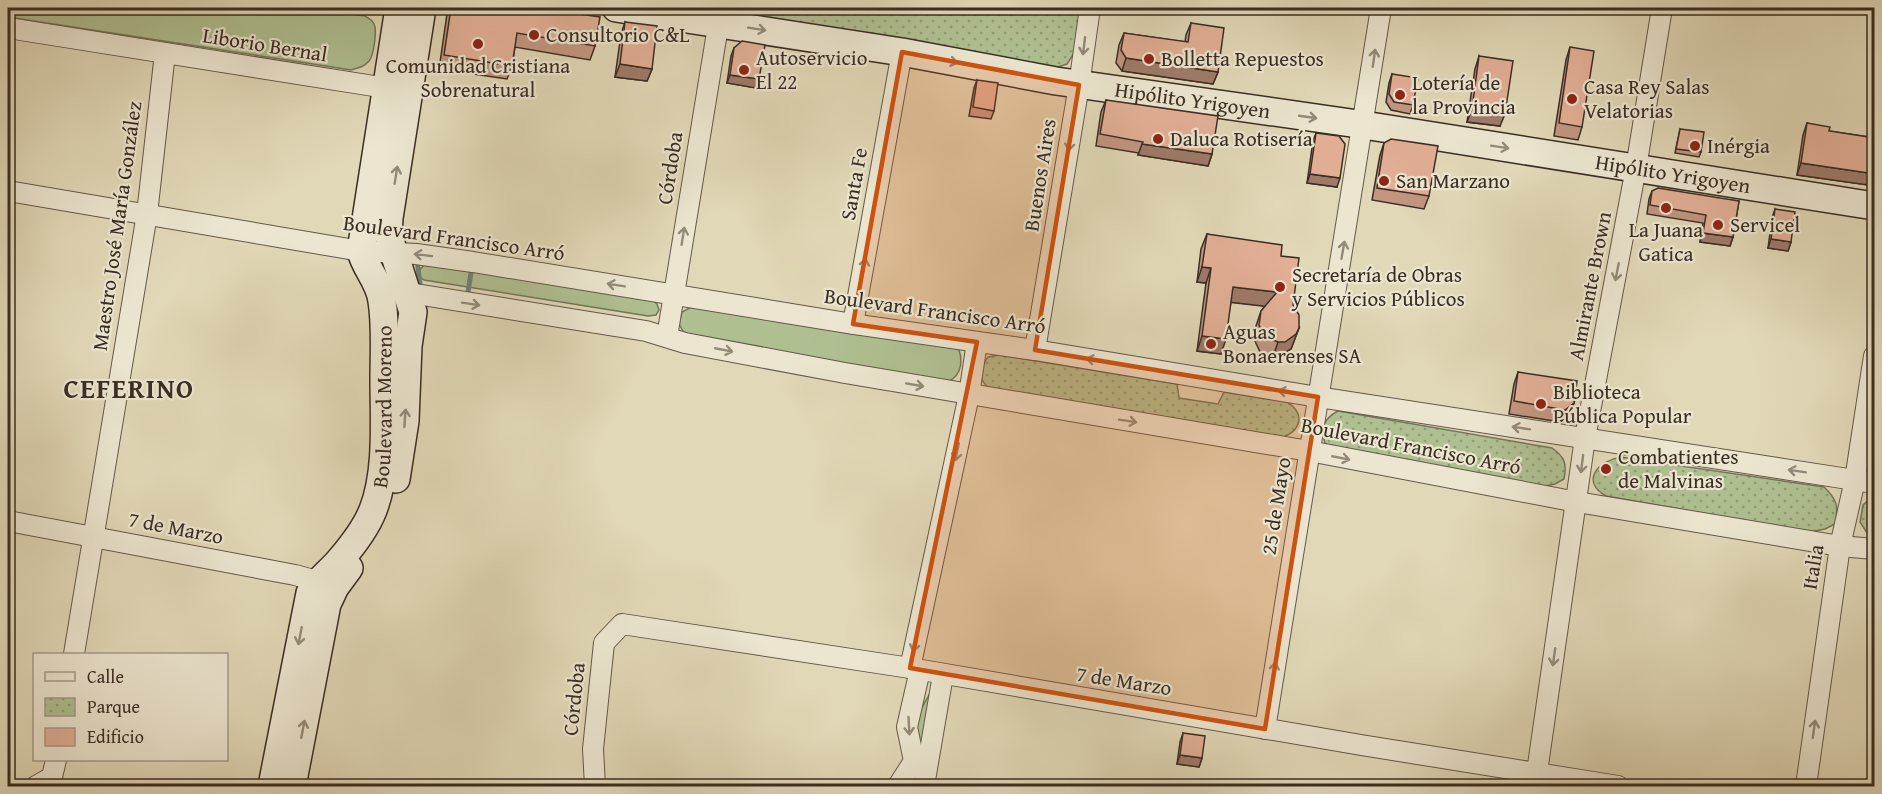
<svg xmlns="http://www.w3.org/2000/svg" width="1882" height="794" font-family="'Gentium Book Plus',serif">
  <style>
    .grass { fill: #afbf91; stroke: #74765a; stroke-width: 1.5 }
    .park { fill: url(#park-dots); stroke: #74765a; stroke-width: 1.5 }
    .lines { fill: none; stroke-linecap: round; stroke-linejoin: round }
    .stream { stroke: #708178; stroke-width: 5 }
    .street-casing { stroke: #645848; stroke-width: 22 }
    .secondary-casing { stroke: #3a2d23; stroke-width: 30 }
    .street { stroke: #ece6d0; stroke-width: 20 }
    .secondary { stroke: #ece6d0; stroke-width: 27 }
    .wall { fill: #c29681; stroke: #3a2d23; stroke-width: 1.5 }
    .shaded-wall { fill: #9e7a69; stroke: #3a2d23; stroke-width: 1.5 }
    .building { fill: #e2af96; stroke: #3a2d23; stroke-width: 1.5 }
    .oneway { stroke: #938a7a }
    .marked { fill: #ce520f; fill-opacity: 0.2; stroke: #ce520f; stroke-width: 4.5; stroke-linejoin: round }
    .poi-dot { fill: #8f2418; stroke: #ece6d0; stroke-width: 2 }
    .labels { text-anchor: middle; stroke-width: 4.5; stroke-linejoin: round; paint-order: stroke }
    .poi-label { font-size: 21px; fill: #3a2d23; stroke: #ece6d0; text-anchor: start }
    .street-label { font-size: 21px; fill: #3a2d23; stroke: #ece6d0 }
    .district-label { font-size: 27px; font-weight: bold; letter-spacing: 1.5px; fill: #3a2d23; stroke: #ece6d0 }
  </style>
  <defs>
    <pattern id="park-dots" width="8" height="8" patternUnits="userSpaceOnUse" patternTransform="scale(1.5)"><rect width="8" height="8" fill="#afbf91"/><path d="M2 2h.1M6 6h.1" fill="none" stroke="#8f9c76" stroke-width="1.8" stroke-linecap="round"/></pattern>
  </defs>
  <rect width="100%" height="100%" fill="#e1d8b7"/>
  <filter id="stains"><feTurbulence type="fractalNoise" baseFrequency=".00333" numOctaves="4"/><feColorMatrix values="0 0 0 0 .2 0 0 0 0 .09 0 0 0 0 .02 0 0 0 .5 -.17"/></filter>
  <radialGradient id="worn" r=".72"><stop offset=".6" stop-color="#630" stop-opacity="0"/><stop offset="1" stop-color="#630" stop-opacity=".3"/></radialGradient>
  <g class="grass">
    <path d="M 8,8 L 310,8 L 365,16 C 370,19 374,21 375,27 C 376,35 374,55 369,61 C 364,67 358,68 351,70 L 8,17 Z"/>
    <polygon points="429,263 651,299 657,304 659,310 656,315 648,316 424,280 420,277 419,271 423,266"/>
    <path d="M 695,305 L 952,346 L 959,350 C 964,365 959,380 943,383 L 685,335 L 679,324 L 682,312 Z"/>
    <path d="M 932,689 L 922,751 C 911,715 916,721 932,689 Z"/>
  </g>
  <g class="park">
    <polygon points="731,8 1082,8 1074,53 1067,64 1055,68 741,16"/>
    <path d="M 999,355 L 1177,384 L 1179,398 L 1218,404 L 1224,392 L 1287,402 C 1306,414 1301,431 1281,438 L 993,391 C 978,381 977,371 988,357 Z"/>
    <path d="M 1338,411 L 1552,448 C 1565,457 1567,464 1564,479 L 1555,484 L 1545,486 L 1332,448 L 1325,443 C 1320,428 1324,418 1338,411 Z"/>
    <path d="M 1621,457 L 1824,487 C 1837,499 1839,507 1835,524 L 1825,529 L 1810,532 L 1606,496 C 1580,481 1598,461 1621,457 Z"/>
    <polygon points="1872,497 1874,497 1874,536 1867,533 1860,522 1863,505"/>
  </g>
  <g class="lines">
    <g class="stream">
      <polyline points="417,259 421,292"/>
      <polyline points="467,299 472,266"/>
    </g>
    <g class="street-casing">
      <g id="street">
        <polyline points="8,28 399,90"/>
        <polyline points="8,191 361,251 416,254 473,262 853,324 1035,350 1318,397 1874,483"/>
        <polyline points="397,291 646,331 685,343 845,373 1309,451 1577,502 1840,546 1874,549"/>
        <polyline points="853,324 902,52"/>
        <polyline points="667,337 721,8"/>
        <polyline points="1035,350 1079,85 1090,8"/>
        <polyline points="8,521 295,575 317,581 329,587"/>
        <polyline points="74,654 147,214 165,53"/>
        <polyline points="910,668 969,395 977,342"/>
        <polyline points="1265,729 1381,8"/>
        <polyline points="36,786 52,777 56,760"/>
        <polyline points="595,786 593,749 604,643 622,624 910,668 1361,745 1618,786"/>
        <polyline points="898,786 914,761 907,727 920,670"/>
        <polyline points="924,786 943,675"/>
        <polyline points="1535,786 1585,438 1636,168 1662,8"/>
        <polyline points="1806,786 1840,546 1855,480 1874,356"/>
      </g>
    </g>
    <g class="secondary-casing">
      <g id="secondary">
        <path id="s1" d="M 616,8 L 902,52 L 1056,81 L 1351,123 L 1874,206"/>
        <polyline points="396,479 405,421 408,346 413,312 388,234 389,218 422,8"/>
        <path id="s2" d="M 272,786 L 310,593 C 319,579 330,572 340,560 C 352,546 366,528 373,510 C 388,472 384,420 384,379 C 384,353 386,326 382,301 C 380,282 365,268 361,251 L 399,8"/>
        <polyline points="292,786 327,604 335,587 349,568"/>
      </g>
    </g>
    <use href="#street" class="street"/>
    <use href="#secondary" class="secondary"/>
  </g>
  <g class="wall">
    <polygon points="450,8 539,8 595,46 590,60 515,47 512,66 507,79 439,69 447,14"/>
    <polygon points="625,22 652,69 647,81 615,77 621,34"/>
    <polygon points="1191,23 1218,72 1213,84 1122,71 1116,63 1119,45 1124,33 1185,42 1186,35"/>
    <polygon points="1570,47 1582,127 1578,140 1554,136 1566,60"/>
    <polygon points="734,48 759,79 756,88 727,83 731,56"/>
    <polygon points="1479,56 1500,126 1467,122 1475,69"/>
    <polygon points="1392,74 1413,105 1410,114 1391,110 1386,102 1389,83"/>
    <polygon points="977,80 994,111 991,119 969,116 974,88"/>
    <polygon points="1106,100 1212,154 1208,166 1138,155 1139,153 1096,146 1101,112"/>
    <polygon points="1807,123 1829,131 1875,138 1875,186 1797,175 1803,135"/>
    <polygon points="1680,129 1701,152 1699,157 1675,153"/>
    <polygon points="1316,133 1337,187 1307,183 1313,141"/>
    <polygon points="1384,143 1429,196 1424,209 1372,200 1380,155"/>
    <polygon points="1652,191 1739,201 1733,237 1730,246 1700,242 1703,223 1647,214 1649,199"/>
    <polygon points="1775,209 1791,242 1788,251 1768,248 1772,218"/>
    <polygon points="1207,234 1281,256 1293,305 1299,328 1291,349 1279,356 1273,357 1260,352 1254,339 1256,326 1261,311 1265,306 1231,302 1221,354 1197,351 1206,283 1197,282 1201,249"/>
    <polygon points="1518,372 1574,403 1569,415 1560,422 1509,414 1514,384"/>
    <polygon points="1183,733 1202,758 1199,767 1177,764 1180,742"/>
  </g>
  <g class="shaded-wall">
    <polygon points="1126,58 1218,72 1213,84 1122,71"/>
    <polygon points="620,64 652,69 647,81 615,77"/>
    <polygon points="730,75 759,79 756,88 727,83"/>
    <polygon points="1472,109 1505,114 1500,126 1467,122"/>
    <polygon points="1142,144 1212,154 1208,166 1138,155"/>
    <polygon points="1801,163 1875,174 1875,186 1797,175"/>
    <polygon points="1310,174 1340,178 1337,187 1307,183"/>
    <polygon points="1703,233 1733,237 1730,246 1700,242"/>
    <polygon points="1771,239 1791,242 1788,251 1768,248"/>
    <polygon points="1202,267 1211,268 1206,283 1197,282"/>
    <polygon points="1233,287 1277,292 1271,307 1228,302"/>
    <polygon points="1299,328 1291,349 1279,356 1273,357 1278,342"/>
    <polygon points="1202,336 1226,339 1221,354 1197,351"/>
    <polygon points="1574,403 1569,415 1560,422 1565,410"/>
    <polygon points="1180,755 1202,758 1199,767 1177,764"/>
  </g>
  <g class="building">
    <polygon points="451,8 539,8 600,17 595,46 517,33 512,66 444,55"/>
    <polygon points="625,22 657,26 652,69 620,64"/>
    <polygon points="1191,23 1224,28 1218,72 1126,58 1121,50 1124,33 1188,42"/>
    <polygon points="742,41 765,45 759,79 730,75 734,48"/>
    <polygon points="1570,47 1594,51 1582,127 1559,123"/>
    <polygon points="1479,56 1513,61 1505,114 1472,109"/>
    <polygon points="1392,74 1418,78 1413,105 1394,102 1389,94"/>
    <polygon points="977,80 998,83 994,111 973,107"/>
    <polygon points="1106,100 1218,116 1212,154 1142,144 1143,142 1100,134"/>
    <polygon points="1807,123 1830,127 1829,131 1875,138 1875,174 1801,163"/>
    <polygon points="1680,129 1704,132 1701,152 1676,149"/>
    <polygon points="1316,133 1339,136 1345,144 1340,178 1310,174"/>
    <polygon points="1391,139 1438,146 1429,196 1377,188 1384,143"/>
    <polygon points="1658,188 1739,201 1733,237 1703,233 1706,215 1650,205 1652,191"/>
    <polygon points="1775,209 1795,212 1791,242 1771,239"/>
    <polygon points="1207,234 1282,245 1281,256 1299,258 1293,305 1299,315 1299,328 1296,334 1285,342 1278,342 1265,337 1259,325 1261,311 1277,292 1233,287 1226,339 1202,336 1211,268 1202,267"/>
    <polygon points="1518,372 1577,381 1574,403 1565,410 1514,401"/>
    <polygon points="1183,733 1205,736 1202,758 1180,755"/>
  </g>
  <defs><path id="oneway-shaft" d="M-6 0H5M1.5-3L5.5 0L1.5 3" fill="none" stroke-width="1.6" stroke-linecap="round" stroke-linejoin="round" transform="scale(1.5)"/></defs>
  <g class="oneway">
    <use href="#oneway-shaft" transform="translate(757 29) rotate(9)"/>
    <use href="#oneway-shaft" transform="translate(1084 46) rotate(97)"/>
    <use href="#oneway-shaft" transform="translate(1374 58) rotate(-82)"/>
    <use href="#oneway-shaft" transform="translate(949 61) rotate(11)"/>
    <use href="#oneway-shaft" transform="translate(1308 117) rotate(8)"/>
    <use href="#oneway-shaft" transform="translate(1070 142) rotate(99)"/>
    <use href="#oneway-shaft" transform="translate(1500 147) rotate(9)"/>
    <use href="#oneway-shaft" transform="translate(396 175) rotate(-81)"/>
    <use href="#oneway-shaft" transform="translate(683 236) rotate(-81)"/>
    <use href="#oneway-shaft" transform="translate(1343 250) rotate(-80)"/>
    <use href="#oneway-shaft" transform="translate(423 255) rotate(-173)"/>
    <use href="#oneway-shaft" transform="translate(864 267) rotate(-80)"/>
    <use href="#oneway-shaft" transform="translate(1617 272) rotate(101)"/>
    <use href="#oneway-shaft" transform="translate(616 285) rotate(-171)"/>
    <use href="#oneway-shaft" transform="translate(471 304) rotate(9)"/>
    <use href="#oneway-shaft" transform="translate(724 350) rotate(11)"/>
    <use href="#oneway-shaft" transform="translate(1095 360) rotate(-171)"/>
    <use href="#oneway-shaft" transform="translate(915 385) rotate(10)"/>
    <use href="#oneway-shaft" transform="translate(1287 392) rotate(-171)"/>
    <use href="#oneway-shaft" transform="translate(405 418) rotate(-86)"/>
    <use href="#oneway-shaft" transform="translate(1128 421) rotate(9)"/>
    <use href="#oneway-shaft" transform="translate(1521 428) rotate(-171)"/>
    <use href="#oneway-shaft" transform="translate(957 452) rotate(102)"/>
    <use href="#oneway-shaft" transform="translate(1341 458) rotate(11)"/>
    <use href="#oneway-shaft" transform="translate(1582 464) rotate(97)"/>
    <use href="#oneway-shaft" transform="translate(1797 471) rotate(-171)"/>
    <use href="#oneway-shaft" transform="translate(300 636) rotate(101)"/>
    <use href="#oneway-shaft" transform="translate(915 643) rotate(102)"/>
    <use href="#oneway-shaft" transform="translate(1554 657) rotate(98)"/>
    <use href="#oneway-shaft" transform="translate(1274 671) rotate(-81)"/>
    <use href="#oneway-shaft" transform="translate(909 726) rotate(87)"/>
    <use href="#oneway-shaft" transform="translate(303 729) rotate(-79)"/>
    <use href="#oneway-shaft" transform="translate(1814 729) rotate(-82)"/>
  </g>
  <path class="marked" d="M 902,52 L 1079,85 L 1035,350 L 1318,397 L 1265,729 L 910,668 L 977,342 L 853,324 Z"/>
  <g class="poi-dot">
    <circle cx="534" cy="35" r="6"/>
    <circle cx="478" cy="44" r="6"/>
    <circle cx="1149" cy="59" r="6"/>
    <circle cx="744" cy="70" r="6"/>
    <circle cx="1400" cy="95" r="6"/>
    <circle cx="1572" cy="99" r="6"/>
    <circle cx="1158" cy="139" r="6"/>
    <circle cx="1695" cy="146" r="6"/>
    <circle cx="1384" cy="181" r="6"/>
    <circle cx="1666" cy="208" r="6"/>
    <circle cx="1718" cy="225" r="6"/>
    <circle cx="1280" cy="287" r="6"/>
    <circle cx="1211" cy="344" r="6"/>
    <circle cx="1541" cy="404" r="6"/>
    <circle cx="1606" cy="469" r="6"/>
  </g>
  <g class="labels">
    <g class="poi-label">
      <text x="546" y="42">Consultorio C&amp;L</text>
      <text x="756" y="65">Autoservicio<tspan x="756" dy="24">El 22</tspan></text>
      <text x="1161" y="66">Bolletta Repuestos</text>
      <text x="478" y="73" text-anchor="middle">Comunidad Cristiana<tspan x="478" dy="24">Sobrenatural</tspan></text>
      <text x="1412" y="90">Lotería de<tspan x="1412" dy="24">la Provincia</tspan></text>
      <text x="1584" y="94">Casa Rey Salas<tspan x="1584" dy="24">Velatorias</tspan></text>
      <text x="1170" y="146">Daluca Rotisería</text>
      <text x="1707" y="153">Inérgia</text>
      <text x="1396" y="188">San Marzano</text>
      <text x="1730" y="232">Servicel</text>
      <text x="1666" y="237" text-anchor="middle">La Juana<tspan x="1666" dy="24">Gatica</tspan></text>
      <text x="1292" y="282">Secretaría de Obras<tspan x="1292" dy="24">y Servicios Públicos</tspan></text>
      <text x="1223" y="339">Aguas<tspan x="1223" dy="24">Bonaerenses SA</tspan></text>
      <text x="1553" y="399">Biblioteca<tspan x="1553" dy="24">Pública Popular</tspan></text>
      <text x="1618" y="464">Combatientes<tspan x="1618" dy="24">de Malvinas</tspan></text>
    </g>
    <g class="street-label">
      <text transform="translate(265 45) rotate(9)" y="7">Liborio Bernal</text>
      <text dy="7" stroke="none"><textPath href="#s1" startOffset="584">Hipólito Yrigoyen</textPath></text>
      <text transform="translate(670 168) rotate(-81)" y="7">Córdoba</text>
      <text dy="7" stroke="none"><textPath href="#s1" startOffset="1070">Hipólito Yrigoyen</textPath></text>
      <text transform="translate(1040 175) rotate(-81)" y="7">Buenos Aires</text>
      <text transform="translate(854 184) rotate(-80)" y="7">Santa Fe</text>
      <text transform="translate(117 226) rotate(-82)" y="7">Maestro José María González</text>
      <text transform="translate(454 238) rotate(8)" y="7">Boulevard Francisco Arró</text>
      <text transform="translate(1590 286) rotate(-79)" y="7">Almirante Brown</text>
      <text transform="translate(935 311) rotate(8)" y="7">Boulevard Francisco Arró</text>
      <text dy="7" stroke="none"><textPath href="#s2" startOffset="406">Boulevard Moreno</textPath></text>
      <text transform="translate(1411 446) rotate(11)" y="7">Boulevard Francisco Arró</text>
      <text transform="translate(1276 506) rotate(-81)" y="7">25 de Mayo</text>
      <text transform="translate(176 528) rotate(11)" y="7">7 de Marzo</text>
      <text transform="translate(1813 567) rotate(-81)" y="7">Italia</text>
      <text transform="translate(1124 681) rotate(9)" y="7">7 de Marzo</text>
      <text transform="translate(574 699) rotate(-84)" y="7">Córdoba</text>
    </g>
    <g class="district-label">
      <text x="129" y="398">CEFERINO</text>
    </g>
  </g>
  <rect width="1882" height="794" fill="none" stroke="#e1d8b7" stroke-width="30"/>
  <rect x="9" y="9" width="1864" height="776" fill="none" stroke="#3a2d23" stroke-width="3"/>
  <rect x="15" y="15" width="1852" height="764" fill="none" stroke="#3a2d23" stroke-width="1.5"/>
  <rect x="33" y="653" width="195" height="108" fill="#ece6d0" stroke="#a59c8b" stroke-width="1.5"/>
  <rect x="45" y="672" width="30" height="9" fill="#ece6d0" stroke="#a59c8b" stroke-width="1.5"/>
  <text x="87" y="683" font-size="18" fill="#3a2d23">Calle</text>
  <rect x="45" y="698" width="30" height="18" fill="url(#park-dots)" stroke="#a59c8b" stroke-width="1.5"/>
  <text x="87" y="713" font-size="18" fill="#3a2d23">Parque</text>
  <rect x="45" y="728" width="30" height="18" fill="#e2af96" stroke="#a59c8b" stroke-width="1.5"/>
  <text x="87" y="743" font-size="18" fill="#3a2d23">Edificio</text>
  <rect width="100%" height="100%" filter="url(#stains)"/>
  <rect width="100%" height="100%" fill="url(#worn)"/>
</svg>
